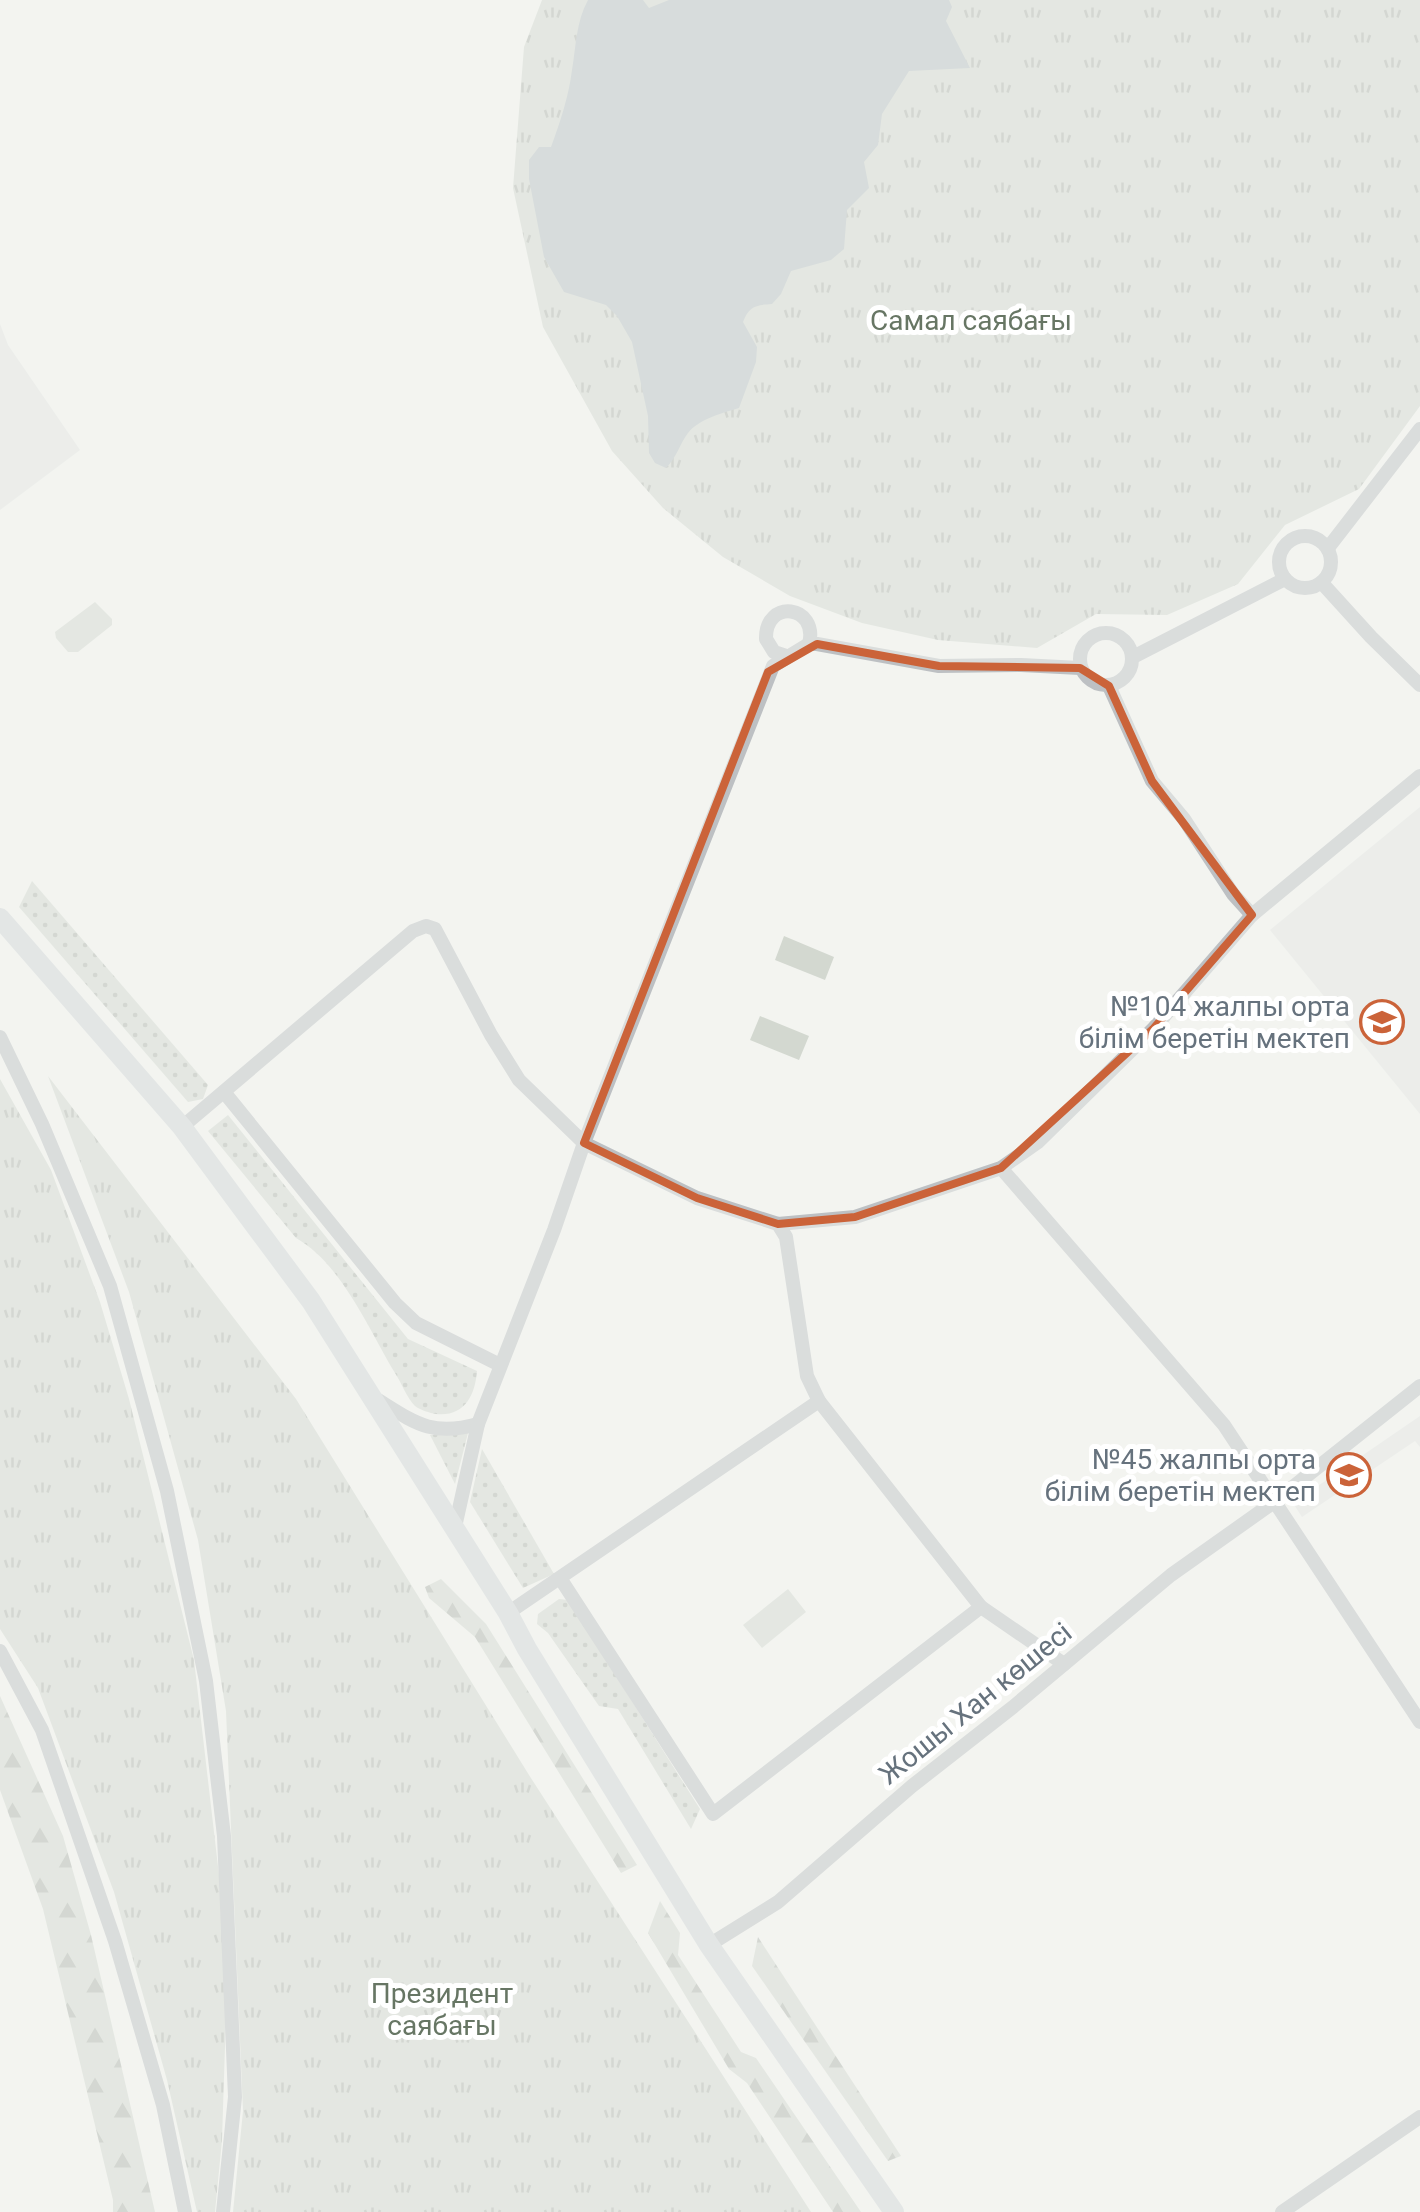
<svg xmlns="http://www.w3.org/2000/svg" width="1420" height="2212" font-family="Roboto,sans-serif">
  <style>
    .built { fill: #e4e5e3 }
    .grass { fill: url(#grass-dots) }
    .forest { fill: url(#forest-firs) }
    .park { fill: url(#park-tufts) }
    .garden { fill: #d3d8d0 }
    .water { fill: #b6bfc4 }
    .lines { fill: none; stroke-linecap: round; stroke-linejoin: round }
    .street { stroke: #bdc0c3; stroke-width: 14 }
    .secondary { stroke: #d1d5d8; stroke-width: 20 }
    .marked { fill: none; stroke: #cb6339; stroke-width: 8; stroke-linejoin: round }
    .labels { text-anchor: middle; stroke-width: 10; stroke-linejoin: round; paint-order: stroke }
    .park-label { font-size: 28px; fill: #677664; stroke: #fff }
    .poi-label { font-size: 28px; fill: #66727d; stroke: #fff; text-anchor: end }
    .street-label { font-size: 28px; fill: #66727d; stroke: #fff }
  </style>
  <defs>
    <pattern id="grass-dots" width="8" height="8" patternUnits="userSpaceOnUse" patternTransform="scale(2.5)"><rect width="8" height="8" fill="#d3d8d0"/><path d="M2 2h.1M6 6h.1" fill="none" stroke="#afb4ae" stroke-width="1.8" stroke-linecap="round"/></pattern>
    <pattern id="forest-firs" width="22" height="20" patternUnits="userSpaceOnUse" patternTransform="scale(2.5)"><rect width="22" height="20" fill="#d3d8d0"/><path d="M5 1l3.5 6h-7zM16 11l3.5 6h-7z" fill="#afb4ae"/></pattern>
    <pattern id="park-tufts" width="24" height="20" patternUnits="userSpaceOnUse" patternTransform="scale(2.5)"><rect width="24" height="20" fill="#d3d8d0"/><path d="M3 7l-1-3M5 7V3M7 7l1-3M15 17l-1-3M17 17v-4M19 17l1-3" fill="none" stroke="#afb4ae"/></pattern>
  </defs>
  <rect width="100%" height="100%" fill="#f3f4f0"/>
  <g class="built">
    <polygon points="0,324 8,345 80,450 0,510"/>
    <polygon points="1420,807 1420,1114 1270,930"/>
    <polygon points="1420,1416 1420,1447 1415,1441 1302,1517 1293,1503"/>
  </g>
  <g class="grass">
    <polygon points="32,881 208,1085 203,1099 188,1102 19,907"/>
    <path d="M 228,1115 L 408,1339 L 477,1371 C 475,1396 464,1417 436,1414 C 430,1413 420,1410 415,1406 C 407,1398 401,1382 395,1373 C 369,1330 341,1263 296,1238 L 208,1131 Z"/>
    <polygon points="468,1433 455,1484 430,1435"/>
    <polygon points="482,1449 554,1574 523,1588 470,1502"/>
    <polygon points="559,1599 568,1600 700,1809 691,1829 618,1709 599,1706 548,1633 537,1624 538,1614"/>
  </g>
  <g class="forest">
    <polygon points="441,1579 486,1624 637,1865 621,1873 475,1637 429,1598 425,1587"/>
    <polygon points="0,1696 63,1836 91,1935 155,2212 113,2212 113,2200 43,1909 0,1790"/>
    <polygon points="660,1901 680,1933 678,1955 741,2052 756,2058 861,2212 833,2212 747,2083 729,2069 648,1933"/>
    <polygon points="758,1937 901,2156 888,2161 752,1966"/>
  </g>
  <g class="park">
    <polygon points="542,0 1420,0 1420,406 1359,489 1285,525 1238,584 1167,615 1096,614 1037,648 938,640 862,623 790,596 723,557 663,508 612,451 543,327 513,188 524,47"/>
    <polygon points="48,1076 296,1399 529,1775 811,2212 233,2212 243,2111 226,1711 198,1540 129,1292"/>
    <polygon points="0,1079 51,1170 100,1302 129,1399 194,1660 219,1875 226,2015 222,2140 215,2212 197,2212 167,2080 114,1892 38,1688 0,1629"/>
  </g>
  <g class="garden">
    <polygon points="95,602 112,619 112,625 78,652 68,652 56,638 55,632"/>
    <polygon points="784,936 834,957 825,980 775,960"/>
    <polygon points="760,1016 809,1036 799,1060 750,1040"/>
    <polygon points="788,1589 806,1612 762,1648 743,1625"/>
  </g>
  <path class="water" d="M 588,0 L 643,0 L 649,8 L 669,0 L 949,0 L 952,7 L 946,21 L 970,68 L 909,71 L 882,114 L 878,145 L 864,162 L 869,188 L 847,210 L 844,249 L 831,260 L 791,271 L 781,294 L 772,304 C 756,305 749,306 743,322 L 757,347 L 756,362 L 739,408 C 722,413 699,419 688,433 C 679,445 677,457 666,468 L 655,463 L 649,453 L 648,416 L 632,342 L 617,316 L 606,305 L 564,292 L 544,257 L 529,179 L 529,160 L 539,147 L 551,147 C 560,123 569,95 572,70 C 576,46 576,22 588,0 Z"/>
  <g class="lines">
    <g class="street">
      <circle cx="1305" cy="562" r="26"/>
      <polyline points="1328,548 1420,429"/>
      <polyline points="1322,583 1371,637 1420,685"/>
      <circle cx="1106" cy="659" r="26"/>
      <path d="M 786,656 L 774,652 L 766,639 C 765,598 819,605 809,644"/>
      <polyline points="1133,657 1285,579"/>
      <polyline points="1109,686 1152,781 1184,819 1233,894 1252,915"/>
      <polyline points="0,1037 42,1124 110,1286 167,1491 206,1681 224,1836 235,2097 223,2212"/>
      <polyline points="224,1092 395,1303 416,1323 500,1365"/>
      <polyline points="182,1127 413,931 426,926 435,929 491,1035 519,1080 584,1143 773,666 809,644 817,644 939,666 1021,665 1080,668"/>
      <polyline points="1001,1168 1224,1425 1420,1722"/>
      <polyline points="778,1224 786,1237 807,1376 819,1401"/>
      <path d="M 378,1400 C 415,1423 432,1437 478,1424"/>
      <polyline points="455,1527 478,1424 554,1230 584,1143 697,1198 778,1224 855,1217 1001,1168 1038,1142 1153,1029 1252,915 1420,776"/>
      <polyline points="981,1607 1064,1664"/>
      <polyline points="508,1613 819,1401 981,1607 713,1814 560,1578"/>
      <polyline points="0,1651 42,1730 115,1941 163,2105 185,2212"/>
      <polyline points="709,1945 778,1902 912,1786 1013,1707 1171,1575 1274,1502 1420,1386"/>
      <polyline points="1282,2212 1420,2117"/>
    </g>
    <polyline class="secondary" points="0,918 182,1127 256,1227 311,1301 508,1613 527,1649 709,1945 894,2212"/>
  </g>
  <path d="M0 0H1420V2212H0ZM 817,644 L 939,666 L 1080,668 L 1109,686 L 1152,781 L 1252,915 L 1153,1029 L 1001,1168 L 855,1217 L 778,1224 L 697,1198 L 584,1143 L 768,672 Z" fill="#f3f4f0" fill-opacity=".55" fill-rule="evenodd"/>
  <path class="marked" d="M 817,644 L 939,666 L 1080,668 L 1109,686 L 1152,781 L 1252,915 L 1153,1029 L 1001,1168 L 855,1217 L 778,1224 L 697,1198 L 584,1143 L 768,672 Z"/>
  <defs>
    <g id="school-ring" transform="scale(2.25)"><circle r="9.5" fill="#fff" stroke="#cb6339" stroke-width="1.5"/><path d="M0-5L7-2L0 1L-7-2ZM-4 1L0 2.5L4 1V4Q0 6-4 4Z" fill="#cb6339"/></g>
  </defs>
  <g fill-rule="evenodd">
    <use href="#school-ring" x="1382" y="1022"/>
    <use href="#school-ring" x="1349" y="1475"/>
  </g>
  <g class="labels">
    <g class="park-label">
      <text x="971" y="330">Самал саябағы</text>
      <text x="442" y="2003">Президент<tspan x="442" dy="32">саябағы</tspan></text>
    </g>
    <g class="poi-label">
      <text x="1350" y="1016">№104 жалпы орта<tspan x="1350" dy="32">білім беретін мектеп</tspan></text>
      <text x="1316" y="1469">№45 жалпы орта<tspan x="1316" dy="32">білім беретін мектеп</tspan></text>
    </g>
    <g class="street-label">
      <text transform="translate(975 1703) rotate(-39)" y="10">Жошы Хан көшесі</text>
    </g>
  </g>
</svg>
